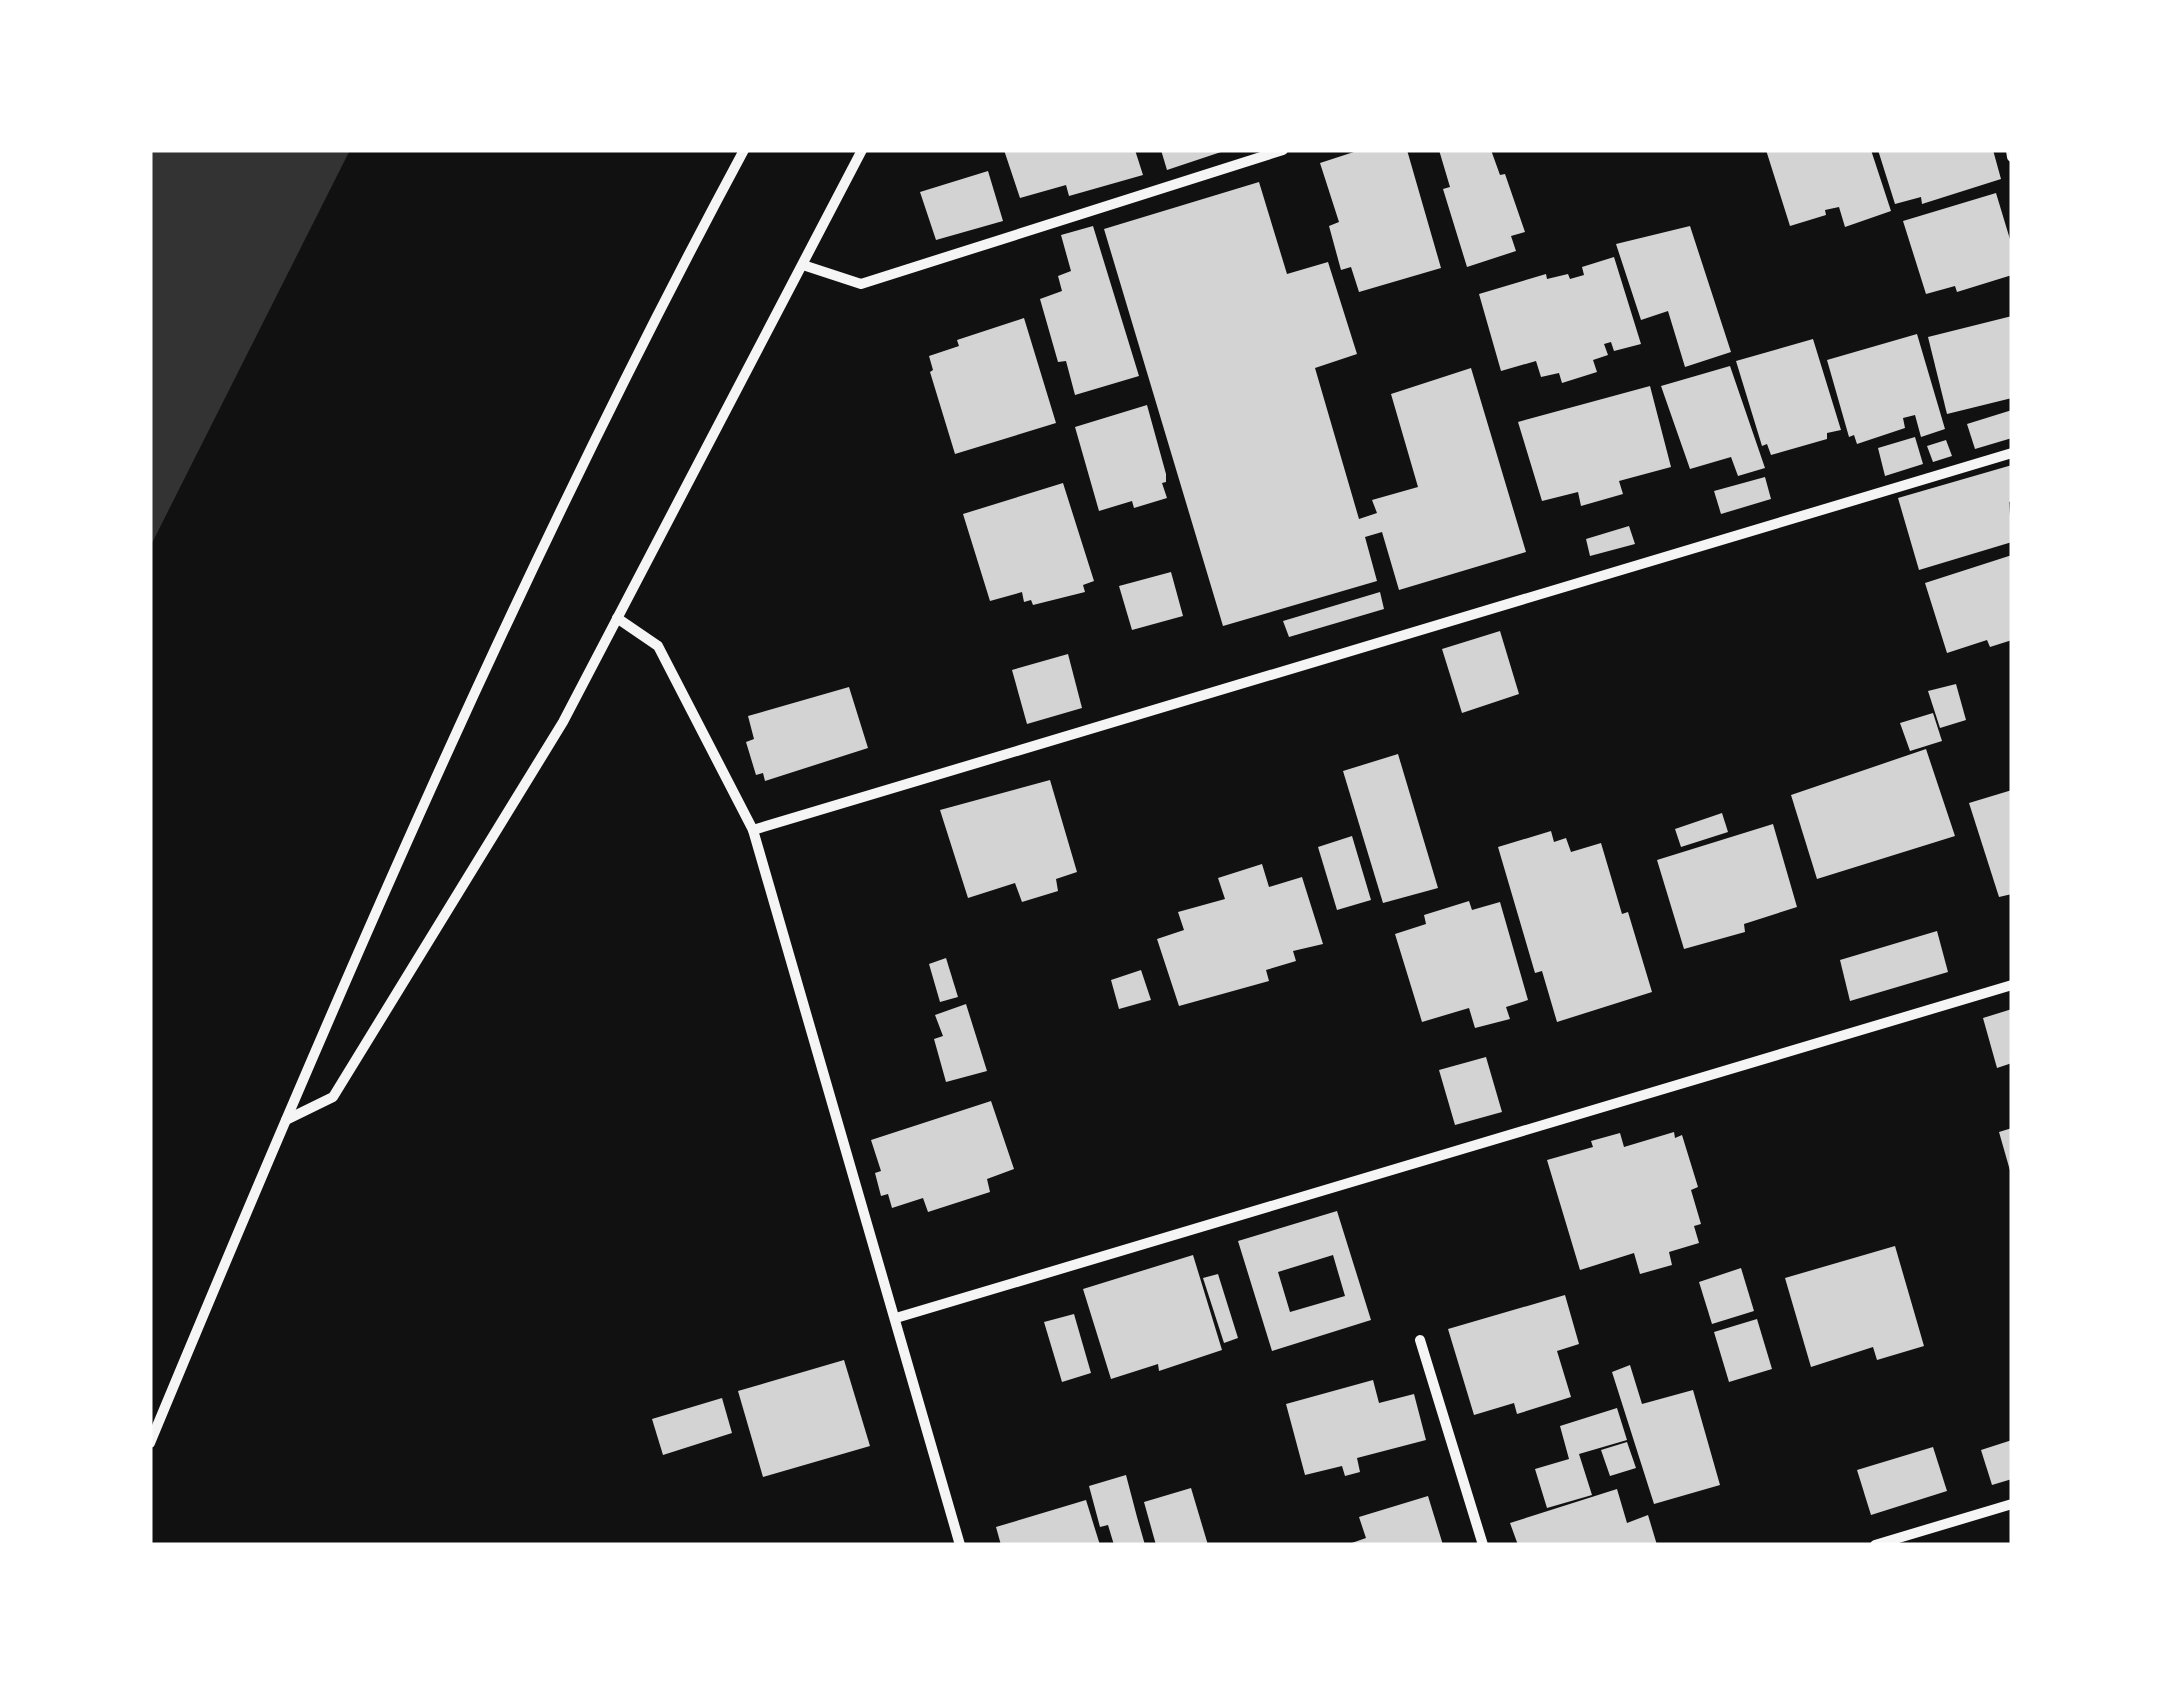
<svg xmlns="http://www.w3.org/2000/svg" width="2162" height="1695" font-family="'Zilla Slab',serif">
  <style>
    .water { fill: #333 }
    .building { fill: #d3d3d3; fill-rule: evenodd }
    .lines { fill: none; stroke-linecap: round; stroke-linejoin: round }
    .minor { stroke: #f5f5f5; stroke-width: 10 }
  </style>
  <rect width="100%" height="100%" fill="#111"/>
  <polygon class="water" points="150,150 350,150 150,547"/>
  <g class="building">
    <polygon points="1004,150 1135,150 1143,175 1069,196 1066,185 1020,198"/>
    <polygon points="1161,150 1224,150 1224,151 1167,170"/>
    <polygon points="1360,150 1407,150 1441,268 1359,292 1351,267 1341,270 1329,226 1339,222 1320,163"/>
    <polygon points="1439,150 1491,150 1500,175 1505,174 1525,232 1511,236 1516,251 1467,267 1443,189 1450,187"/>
    <polygon points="1766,150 1871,150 1891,211 1845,227 1839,207 1825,210 1826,215 1790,226"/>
    <polygon points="1878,150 1993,150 2001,179 1922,204 1921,197 1895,204"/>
    <polygon points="988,171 1003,221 936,240 920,192"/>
    <polygon points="1259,182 1287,274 1328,262 1357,354 1315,368 1359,519 1377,513 1372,500 1418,487 1391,394 1471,368 1526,552 1399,590 1382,532 1365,537 1377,581 1223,626 1104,229"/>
    <polygon points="1996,193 2012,246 2012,275 1957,292 1955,286 1926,294 1903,221"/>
    <polygon points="1093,226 1139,376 1075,395 1066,361 1058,362 1040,299 1062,291 1058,276 1071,271 1061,235"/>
    <polygon points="1690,226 1731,352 1685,367 1668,311 1641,320 1616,244"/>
    <polygon points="1614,257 1641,344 1614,351 1611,342 1604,344 1608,355 1593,360 1597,372 1562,383 1559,373 1541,377 1536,361 1501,371 1479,294 1546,274 1547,279 1568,274 1570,279 1584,275 1582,267"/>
    <polygon points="2012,316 2012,398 1947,414 1928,337"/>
    <polygon points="1024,318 1056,423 955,454 930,372 933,370 929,356 959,346 957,340"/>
    <polygon points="1917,334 1945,429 1921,437 1915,415 1903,418 1905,428 1857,444 1854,435 1849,437 1827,360"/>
    <polygon points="1813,339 1841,430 1827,433 1827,439 1771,455 1767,444 1762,446 1736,361"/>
    <polygon points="1730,366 1765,468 1738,476 1731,457 1690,469 1661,386"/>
    <polygon points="1650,386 1671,467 1619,481 1623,494 1581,506 1578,492 1542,501 1518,422"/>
    <polygon points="1147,405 1166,474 1166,482 1162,483 1167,498 1134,508 1132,501 1099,511 1075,427"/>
    <polygon points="2012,410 2012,438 1975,449 1967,424"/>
    <polygon points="1915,437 1923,464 1885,476 1878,448"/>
    <polygon points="1946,440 1952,456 1933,462 1927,446"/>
    <polygon points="2012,465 2012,501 2009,502 2012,542 1919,570 1898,498"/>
    <polygon points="1765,477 1771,499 1721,514 1714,491"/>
    <polygon points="1063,483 1094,581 1083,585 1085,592 1033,605 1031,600 1024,602 1022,592 990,601 963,514"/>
    <polygon points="1629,526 1635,544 1590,556 1586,539"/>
    <polygon points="2012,555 2012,640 1990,647 1987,640 1947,653 1925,583"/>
    <polygon points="1171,572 1183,616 1132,630 1119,586"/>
    <polygon points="1380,592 1384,609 1289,637 1283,621"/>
    <polygon points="1500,631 1519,694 1462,713 1442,649"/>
    <polygon points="1068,654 1082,708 1027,724 1012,670"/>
    <polygon points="1956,684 1966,720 1940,728 1928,691"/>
    <polygon points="849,687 868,748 765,781 763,773 756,775 746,742 754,739 748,716"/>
    <polygon points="1933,713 1942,741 1910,751 1900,723"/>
    <polygon points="1926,749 1955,836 1817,879 1791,795"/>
    <polygon points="1398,754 1438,888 1383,903 1343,771"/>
    <polygon points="1050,780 1077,872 1056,879 1058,891 1022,902 1015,883 968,898 940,810"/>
    <polygon points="2012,790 2012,894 1999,897 1969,803"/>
    <polygon points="1722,813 1728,832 1681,847 1675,829"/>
    <polygon points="1773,824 1797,907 1744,924 1745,932 1684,949 1657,860"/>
    <polygon points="1551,831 1554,842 1566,838 1571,852 1601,843 1622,914 1628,912 1652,992 1557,1022 1542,971 1535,973 1498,847"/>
    <polygon points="1352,836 1371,900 1337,910 1318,847"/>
    <polygon points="1262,864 1269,887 1302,877 1323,944 1293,951 1296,961 1266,970 1269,981 1179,1006 1157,939 1184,930 1178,912 1225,899 1218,878"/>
    <polygon points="1469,901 1472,910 1500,902 1528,1000 1506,1007 1510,1019 1475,1028 1469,1008 1422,1022 1395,934 1426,924 1424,915"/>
    <polygon points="1937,931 1948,972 1850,1001 1840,960"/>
    <polygon points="946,958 958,997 940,1002 929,964"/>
    <polygon points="1141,970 1151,1000 1119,1009 1111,980"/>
    <polygon points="966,1004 987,1071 946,1082 934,1039 943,1036 935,1015"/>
    <polygon points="2012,1009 2012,1063 1997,1068 1983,1018"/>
    <polygon points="1486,1057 1502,1112 1455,1125 1439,1070"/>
    <polygon points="991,1101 1014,1169 987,1179 990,1192 928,1212 923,1198 892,1208 888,1194 881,1196 875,1173 881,1171 871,1140"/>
    <polygon points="2012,1128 2012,1174 2011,1174 1999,1132"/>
    <polygon points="1674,1132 1675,1138 1682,1135 1698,1187 1691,1190 1701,1224 1694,1226 1699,1243 1669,1252 1672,1265 1640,1274 1634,1253 1580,1270 1547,1160 1593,1147 1591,1141 1620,1133 1624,1147"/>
    <path d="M 1337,1211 L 1371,1320 L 1272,1351 L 1238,1241 ZM 1333,1255 L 1345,1296 L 1290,1312 L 1278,1272 Z"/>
    <polygon points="1895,1246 1924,1346 1877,1360 1873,1347 1811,1367 1785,1278"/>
    <polygon points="1193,1255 1222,1350 1159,1371 1158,1364 1111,1379 1083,1289"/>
    <polygon points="1741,1268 1754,1311 1712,1324 1699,1282"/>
    <polygon points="1218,1274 1238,1338 1224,1343 1203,1278"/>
    <polygon points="1565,1295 1579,1344 1557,1351 1571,1397 1517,1414 1514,1403 1474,1415 1448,1329"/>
    <polygon points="1074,1314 1091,1373 1062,1382 1044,1322"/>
    <polygon points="1757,1319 1772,1369 1729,1382 1714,1332"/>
    <polygon points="844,1360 870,1446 763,1477 738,1391"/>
    <polygon points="1630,1365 1642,1404 1693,1390 1720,1485 1654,1504 1612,1372"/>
    <polygon points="1373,1380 1379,1403 1414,1394 1426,1440 1357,1458 1360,1472 1345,1476 1342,1466 1305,1475 1286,1404"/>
    <polygon points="722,1398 732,1433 663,1455 652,1419"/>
    <polygon points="1617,1408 1627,1440 1579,1454 1592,1495 1547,1508 1535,1469 1569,1459 1560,1426"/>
    <polygon points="2012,1440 2012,1479 1992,1485 1981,1450"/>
    <polygon points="1627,1442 1636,1468 1610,1476 1601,1450"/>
    <polygon points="1933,1447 1947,1491 1871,1515 1857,1470"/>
    <polygon points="1126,1475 1137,1517 1145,1545 1114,1545 1108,1525 1100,1527 1089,1486"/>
    <polygon points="1191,1488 1208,1545 1156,1545 1144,1502"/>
    <polygon points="1617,1489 1627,1523 1648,1515 1657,1545 1518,1545 1510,1523"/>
    <polygon points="1428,1496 1443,1545 1346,1545 1366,1538 1359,1517"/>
    <polygon points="1086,1500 1100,1545 1001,1545 996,1527"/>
  </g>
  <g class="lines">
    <g class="minor">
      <polyline points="2011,150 2012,157"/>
      <polyline points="803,265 861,284 1283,150"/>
      <polyline points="617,618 658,646 753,830 960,1545"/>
      <polyline points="753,830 2012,453"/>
      <polyline points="286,1120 333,1097 563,722 862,150"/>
      <polyline points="896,1318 2012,985"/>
      <polyline points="1420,1340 1483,1545"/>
      <path d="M 150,1443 C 332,1005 519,568 744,150"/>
      <polyline points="1875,1545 2012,1504"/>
    </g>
  </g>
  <rect width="2162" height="1695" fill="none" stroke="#ffffff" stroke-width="305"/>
</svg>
